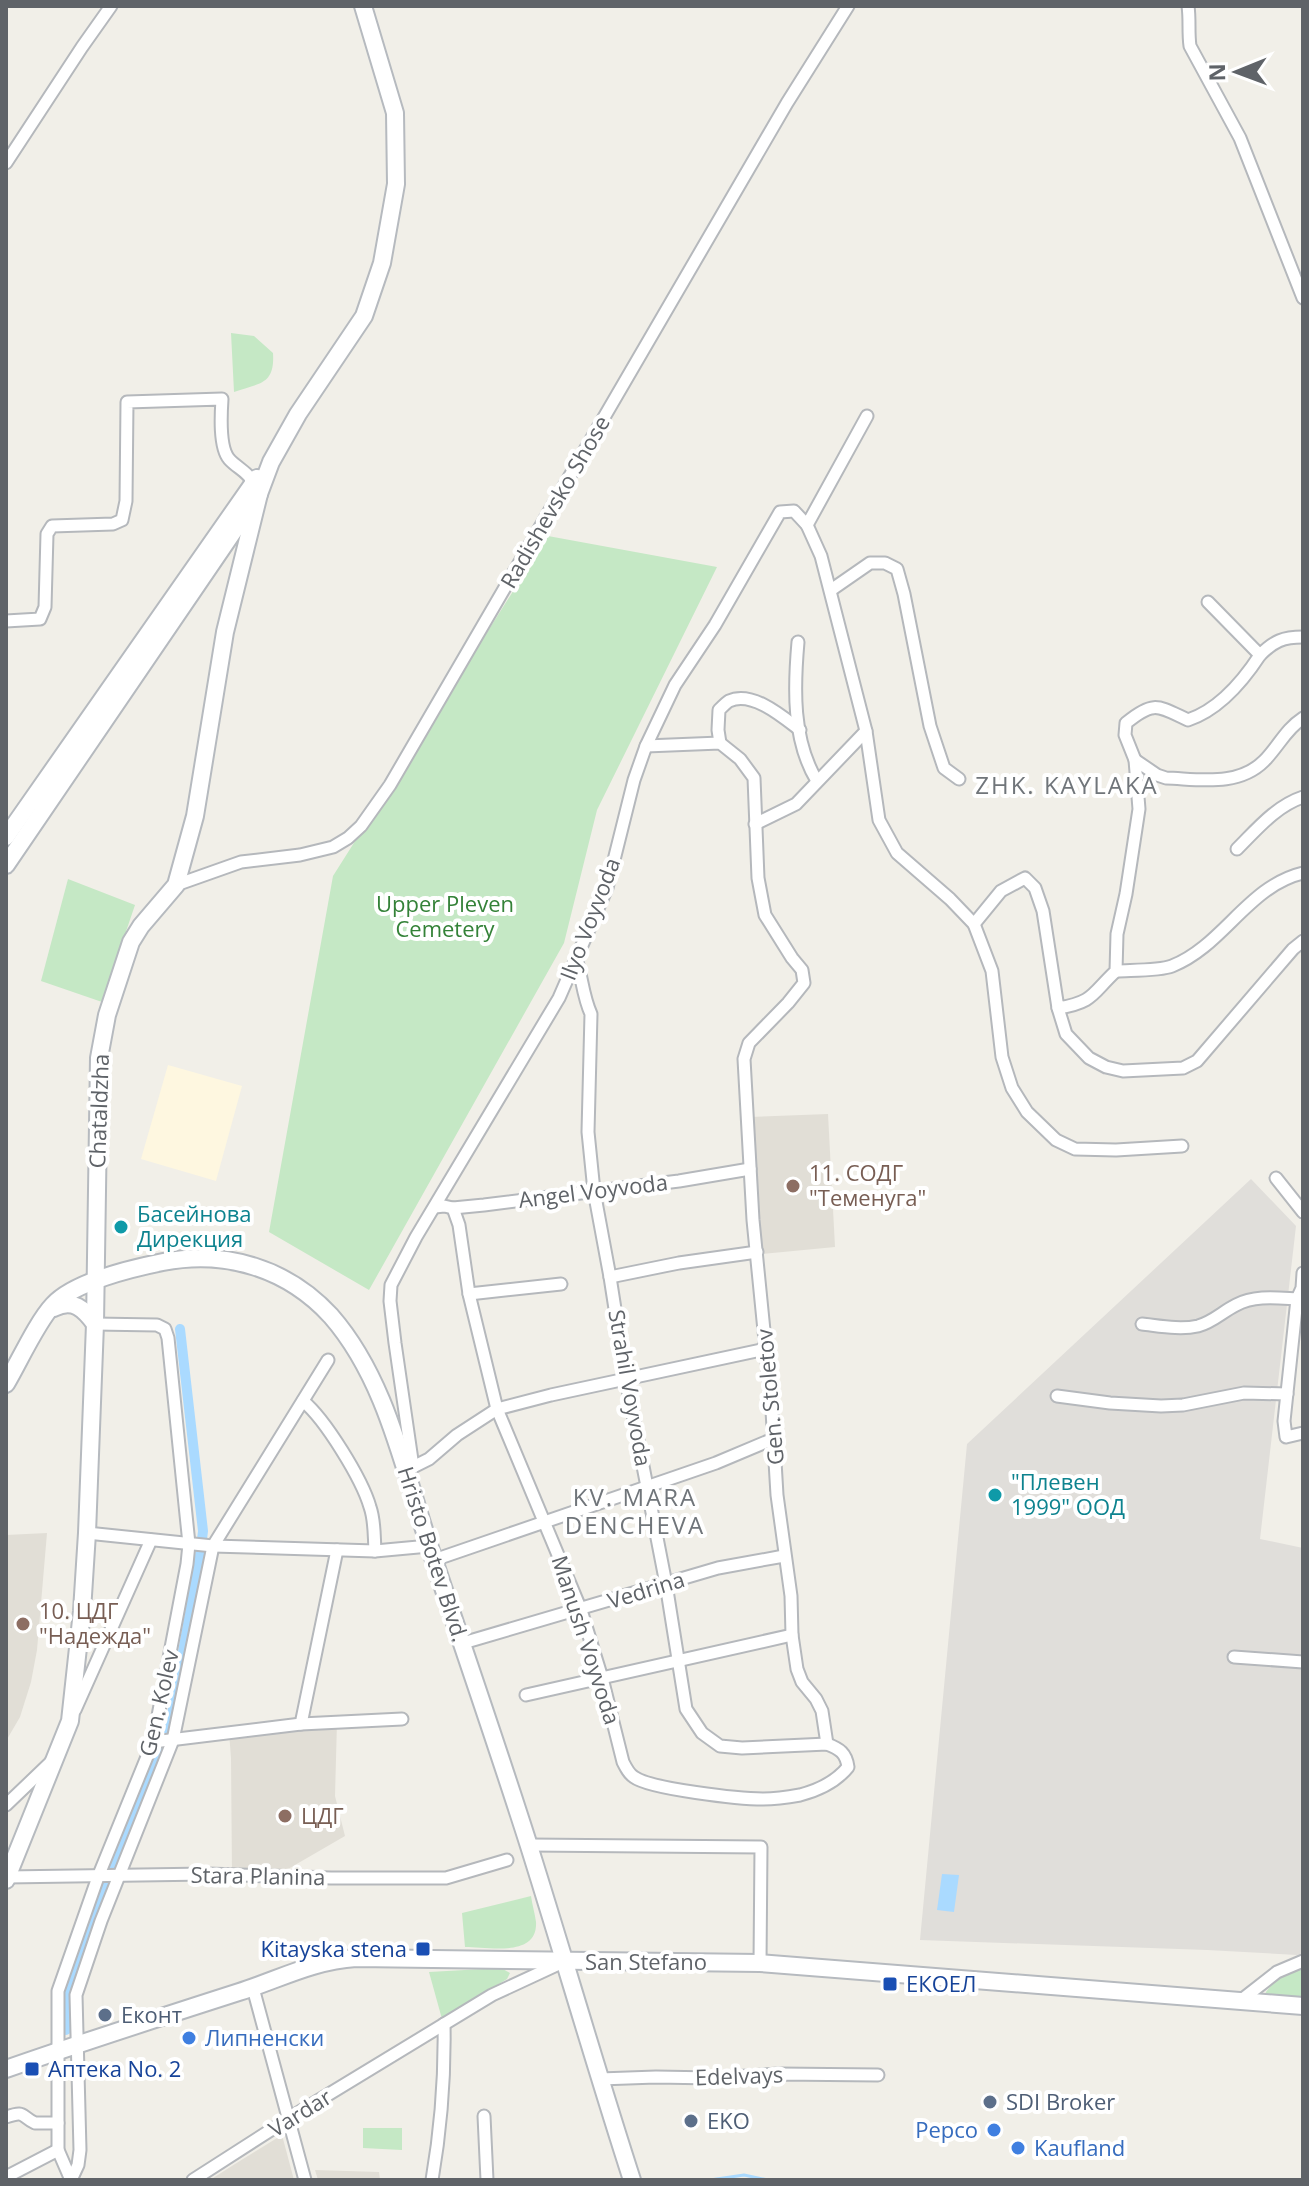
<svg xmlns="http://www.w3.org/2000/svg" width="1309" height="2186" font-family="'Open Sans',sans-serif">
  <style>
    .commercial { fill: #fef7e0 }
    .industrial { fill: #e0deda }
    .education { fill: #e1ded6 }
    .green { fill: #c5e8c5 }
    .water { fill: #aadaff }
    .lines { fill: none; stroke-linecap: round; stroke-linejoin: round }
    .stream { stroke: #aadaff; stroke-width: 3 }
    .canal { stroke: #aadaff; stroke-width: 10 }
    .street-casing { stroke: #b5b8bc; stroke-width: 15 }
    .secondary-casing { stroke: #b6babf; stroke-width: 20 }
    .street { stroke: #fff; stroke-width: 11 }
    .secondary { stroke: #fff; stroke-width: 16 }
    .education-dot { fill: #8d6e63; stroke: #fff; stroke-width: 3 }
    .culture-dot { fill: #0f9aa8; stroke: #fff; stroke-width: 3 }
    .transit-dot { fill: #1a4fb4; stroke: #fff; stroke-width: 3 }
    .service-dot { fill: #5c6f8a; stroke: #fff; stroke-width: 3 }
    .shop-dot { fill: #3f7fe0; stroke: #fff; stroke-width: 3 }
    .labels { text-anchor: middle; stroke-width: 8; stroke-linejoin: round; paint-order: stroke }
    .street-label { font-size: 22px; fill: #5f6368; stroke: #fff }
    .park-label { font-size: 22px; fill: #348238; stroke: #fff }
    .education-label { font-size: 22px; fill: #785e54; stroke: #fff; text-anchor: start }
    .culture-label { font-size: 22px; fill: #0d838f; stroke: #fff; text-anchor: start }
    .transit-label { font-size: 22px; fill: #164399; stroke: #fff; text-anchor: start }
    .service-label { font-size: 22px; fill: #4e5e75; stroke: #fff; text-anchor: start }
    .shop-label { font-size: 22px; fill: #366cbe; stroke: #fff; text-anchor: start }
    .neighbourhood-label { font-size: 24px; letter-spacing: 2px; fill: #70757a; stroke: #fff }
  </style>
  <rect width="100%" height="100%" fill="#f1efe8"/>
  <polygon class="commercial" points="168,1065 242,1086 216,1181 141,1159"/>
  <polygon class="industrial" points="1251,1179 1296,1226 1260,1539 1303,1548 1303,1953 1297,1955 1207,1950 920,1940 967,1444"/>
  <g class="education">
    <polygon points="828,1114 835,1247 761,1254 749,1117"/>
    <polygon points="47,1533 37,1650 31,1682 20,1717 6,1741 6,1535"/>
    <polygon points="337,1722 335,1796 345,1836 276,1876 232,1875 231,1758 229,1732"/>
    <polygon points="282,2135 294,2180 210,2180 235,2164"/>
    <polygon points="315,2170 379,2172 380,2180 318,2180"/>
  </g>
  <g class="green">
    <path d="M 231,333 L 254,336 L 273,353 C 275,385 260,383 234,392 Z"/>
    <polygon points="548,536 717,567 597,810 564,943 369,1290 269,1232 333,876"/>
    <polygon points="68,879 135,905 102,1002 41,981"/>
    <path d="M 531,1896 C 532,1904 535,1914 536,1922 C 538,1958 488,1947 465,1947 L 462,1913 Z"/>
    <polygon points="501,1968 510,1973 507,1979 442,2019 429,1972"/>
    <path d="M 1303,1968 L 1303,1998 L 1269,1999 L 1265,1994 C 1273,1979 1288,1973 1303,1968 Z"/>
    <polygon points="363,2128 402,2128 402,2150 363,2148"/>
  </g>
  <polygon class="water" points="942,1874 959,1875 954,1912 937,1910"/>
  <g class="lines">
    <polyline class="stream" points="710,2180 744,2175 768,2180"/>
    <polyline class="canal" points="66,2030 66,2001 88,1934 169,1731 200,1556 203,1531 180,1329"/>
    <g class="street-casing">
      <g id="street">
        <path d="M 1188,6 C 1190,20 1188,32 1190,46 L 1240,138 L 1303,298"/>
        <polyline points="6,163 82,47 111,6"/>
        <polyline points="807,525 821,556 866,731 879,820 897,853 950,899 974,924 992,971 1002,1057 1012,1088 1027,1112 1056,1140 1075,1149 1116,1150 1182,1146"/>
        <polyline points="831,590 870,563 885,563 897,569 904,594 930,726 944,768 959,779"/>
        <path d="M 1208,602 L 1260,655 C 1274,641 1283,637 1303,637"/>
        <path d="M 6,621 L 40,619 L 45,607 L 47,534 L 52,526 L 113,524 L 122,520 L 126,501 L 127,402 L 222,399 C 221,414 219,447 229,459 C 237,468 247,471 253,482"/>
        <path d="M 798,642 C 794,687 792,740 817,781"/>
        <path d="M 720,743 L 718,730 L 719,710 C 720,709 727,702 729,701 C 752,690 783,717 800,730"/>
        <polyline points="646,746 720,743 740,759 754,778 758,878 765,915 792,958 802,970 804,983 788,1003 749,1043 744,1059 753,1220 772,1411 777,1495 791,1596 792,1635 797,1669 802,1682 816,1699 822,1711 827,1744"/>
        <path d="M 1135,760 L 1157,775 L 1166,778 C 1199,779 1238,787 1264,761 C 1278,747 1286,729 1303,718"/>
        <polyline points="755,824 796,804 866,731"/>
        <path d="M 1237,849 C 1257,829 1276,806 1303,797"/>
        <polyline points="176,885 241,862 300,855 333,847 348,838 361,826 390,785 787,103 848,6"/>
        <path d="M 974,924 L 1001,891 L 1025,878 L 1035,888 L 1043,911 L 1058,1008 C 1095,1002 1092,993 1116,971 L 1117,934 L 1126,894 L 1139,809 L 1135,760 L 1125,735 L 1126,723 C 1154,700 1158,706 1188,720 C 1218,710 1243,681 1260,655"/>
        <path d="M 1116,971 C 1131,970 1159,971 1172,966 C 1223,946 1248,886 1303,873"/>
        <polyline points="1058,1008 1066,1034 1089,1058 1106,1067 1123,1071 1183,1068 1197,1061 1293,949 1303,941"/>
        <polyline points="1276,1178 1303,1212"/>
        <polyline points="435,1207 444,1206 453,1208 484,1205 679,1181 750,1169"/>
        <path d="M 453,1208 L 459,1225 L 469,1294 L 497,1409 L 581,1610 L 602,1678 L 623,1762 C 626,1768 629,1774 634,1777 C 650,1789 740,1799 763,1799 C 774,1799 789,1797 800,1795 C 819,1790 836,1782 848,1767 C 846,1753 840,1749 827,1744 L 742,1748 L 720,1746 L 702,1733 L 686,1709 L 666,1584 L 626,1379 L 610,1277 L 594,1191 L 588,1132 L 591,1014 C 583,997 582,977 576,958"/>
        <polyline points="1303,1273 1302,1288 1297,1299 1284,1421 1286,1437 1303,1433"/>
        <polyline points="610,1277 679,1263 757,1252"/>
        <polyline points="469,1294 561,1284"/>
        <path d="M 1142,1324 C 1160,1326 1180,1330 1198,1326 C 1213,1322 1222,1312 1236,1305 C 1255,1295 1277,1298 1297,1299"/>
        <polyline points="1057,1396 1110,1403 1161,1406 1183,1405 1244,1393 1287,1394"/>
        <path d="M 303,1401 C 325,1419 362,1479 370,1507 C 375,1521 374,1536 375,1551"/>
        <polyline points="413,1467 429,1459 457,1435 497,1409 551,1395 766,1349"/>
        <polyline points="407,1473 413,1467 395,1343 390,1301 391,1285 416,1237 559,998 607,888 634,780 646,746 675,685 715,625 780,512 794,511 807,525 867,416"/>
        <polyline points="87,1533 213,1546 375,1551 429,1546"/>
        <polyline points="434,1560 716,1463 773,1439"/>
        <polyline points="463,1643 718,1568 784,1556"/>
        <polyline points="1234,1657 1303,1662"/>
        <polyline points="526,1695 792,1635"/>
        <polyline points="75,1710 151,1540"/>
        <polyline points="301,1724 337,1550"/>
        <polyline points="153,1742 301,1724 402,1719"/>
        <polyline points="6,1805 52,1761"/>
        <polyline points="529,1845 761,1847 760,1963"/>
        <polyline points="7,1877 207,1874 331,1878 446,1878 507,1860"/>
        <polyline points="253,1988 305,2180"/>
        <polyline points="1240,2001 1277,1972 1303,1961"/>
        <polyline points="600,2079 656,2077 713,2078 779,2074 878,2075"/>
        <polyline points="484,2116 487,2180"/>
        <path d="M 6,2117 C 26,2110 20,2116 35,2123 L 58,2123"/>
        <polyline points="6,2177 58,2150"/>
        <polyline points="71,2180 58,2150 58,1991 98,1877 153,1742 187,1564 189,1544 168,1338 165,1329 157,1325 95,1324"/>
        <polyline points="71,2180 78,2165 80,2150 76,1995 101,1921 173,1740 213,1546 328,1360"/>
        <polyline points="193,2180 288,2119 492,1995 561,1963"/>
        <path d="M 432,2180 C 441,2128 445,2076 444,2024"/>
      </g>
    </g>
    <g class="secondary-casing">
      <g id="secondary">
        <polyline points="6,837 257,478"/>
        <polyline points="6,865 259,494 271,462 298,414 364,316 382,263 396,184 395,113 363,6"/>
        <path d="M 54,1308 C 73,1298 84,1309 95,1324"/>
        <path d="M 6,1384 C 19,1362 37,1322 53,1305 C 74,1282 133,1268 163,1262 C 226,1250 287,1268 331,1316 C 386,1379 403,1467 429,1545 C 462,1645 497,1745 529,1846 C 564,1957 596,2069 632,2180"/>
        <polyline points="6,1880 70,1721 82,1611 87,1533 95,1324 99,1058 107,1015 131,942 141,926 176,885 195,816 225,632 259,494 253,482"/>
        <path d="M 6,2069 C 83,2042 161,2017 239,1992 C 280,1979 312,1961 356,1958 L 760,1963 L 1303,2006"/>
      </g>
    </g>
    <use href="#street" class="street"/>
    <use href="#secondary" class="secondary"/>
  </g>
  <g class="education-dot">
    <circle cx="793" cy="1186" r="8"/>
    <circle cx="23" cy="1624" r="8"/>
    <circle cx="285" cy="1816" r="8"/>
  </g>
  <g class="culture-dot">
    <circle cx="121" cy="1227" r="8"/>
    <circle cx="995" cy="1495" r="8"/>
  </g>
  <g class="transit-dot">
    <rect x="415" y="1941" width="16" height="16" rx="4"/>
    <rect x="882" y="1976" width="16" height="16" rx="4"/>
    <rect x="24" y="2061" width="16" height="16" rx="4"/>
  </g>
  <g class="service-dot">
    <circle cx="105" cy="2015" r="8"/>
    <circle cx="990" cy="2102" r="8"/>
    <circle cx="691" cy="2121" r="8"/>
  </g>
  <g class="shop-dot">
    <circle cx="189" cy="2038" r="8"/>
    <circle cx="994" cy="2130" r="8"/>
    <circle cx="1018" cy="2148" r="8"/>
  </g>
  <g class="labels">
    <g class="street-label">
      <text transform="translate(555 502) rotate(-60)" y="8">Radishevsko Shose</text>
      <text transform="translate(590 919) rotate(-69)" y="8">Ilyo Voyvoda</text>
      <text transform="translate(99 1111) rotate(-88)" y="8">Chataldzha</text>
      <text transform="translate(593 1191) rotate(-7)" y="8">Angel Voyvoda</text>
      <text transform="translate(630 1388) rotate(80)" y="8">Strahil Voyvoda</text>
      <text transform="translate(770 1397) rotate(-95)" y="8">Gen. Stoletov</text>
      <text transform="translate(433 1554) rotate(72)" y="8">Hristo Botev Blvd.</text>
      <text transform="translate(646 1590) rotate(-17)" y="8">Vedrina</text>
      <text transform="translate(586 1640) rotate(72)" y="8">Manush Voyvoda</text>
      <text transform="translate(159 1703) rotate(-77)" y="8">Gen. Kolev</text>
      <text transform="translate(258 1876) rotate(1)" y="8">Stara Planina</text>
      <text x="646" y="1970">San Stefano</text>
      <text transform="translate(739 2076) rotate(-2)" y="8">Edelvays</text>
      <text transform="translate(300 2113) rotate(-32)" y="8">Vardar</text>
    </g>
    <g class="park-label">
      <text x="445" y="912">Upper Pleven<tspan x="445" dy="25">Cemetery</tspan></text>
    </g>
    <g class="education-label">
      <text x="809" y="1181">11. СОДГ<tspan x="809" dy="25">"Теменуга"</tspan></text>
      <text x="39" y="1619">10. ЦДГ<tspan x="39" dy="25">"Надежда"</tspan></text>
      <text x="301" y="1824">ЦДГ</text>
    </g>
    <g class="culture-label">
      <text x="137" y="1222">Басейнова<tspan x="137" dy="25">Дирекция</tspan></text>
      <text x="1011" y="1490">"Плевен<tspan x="1011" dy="25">1999" ООД</tspan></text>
    </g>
    <g class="transit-label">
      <text x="407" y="1957" text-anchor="end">Kitayska stena</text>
      <text x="906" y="1992">ЕКОЕЛ</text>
      <text x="48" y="2077">Аптека No. 2</text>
    </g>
    <g class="service-label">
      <text x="121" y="2023">Еконт</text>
      <text x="1006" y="2110">SDI Broker</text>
      <text x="707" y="2129">EKO</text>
    </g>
    <g class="shop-label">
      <text x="205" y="2046">Липненски</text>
      <text x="978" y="2138" text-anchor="end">Pepco</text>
      <text x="1034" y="2156">Kaufland</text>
    </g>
    <g class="neighbourhood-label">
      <text x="1067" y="794">ZHK. KAYLAKA</text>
      <text x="635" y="1506">KV. MARA<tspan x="635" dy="28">DENCHEVA</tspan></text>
    </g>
  </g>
  <rect width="1309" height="2186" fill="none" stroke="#5f6368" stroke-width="16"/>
  <g transform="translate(1237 72) rotate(269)" stroke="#ffffff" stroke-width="6" paint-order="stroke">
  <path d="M0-6L14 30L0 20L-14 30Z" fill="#5f6368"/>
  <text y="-12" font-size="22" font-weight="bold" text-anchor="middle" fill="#5f6368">N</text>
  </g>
</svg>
